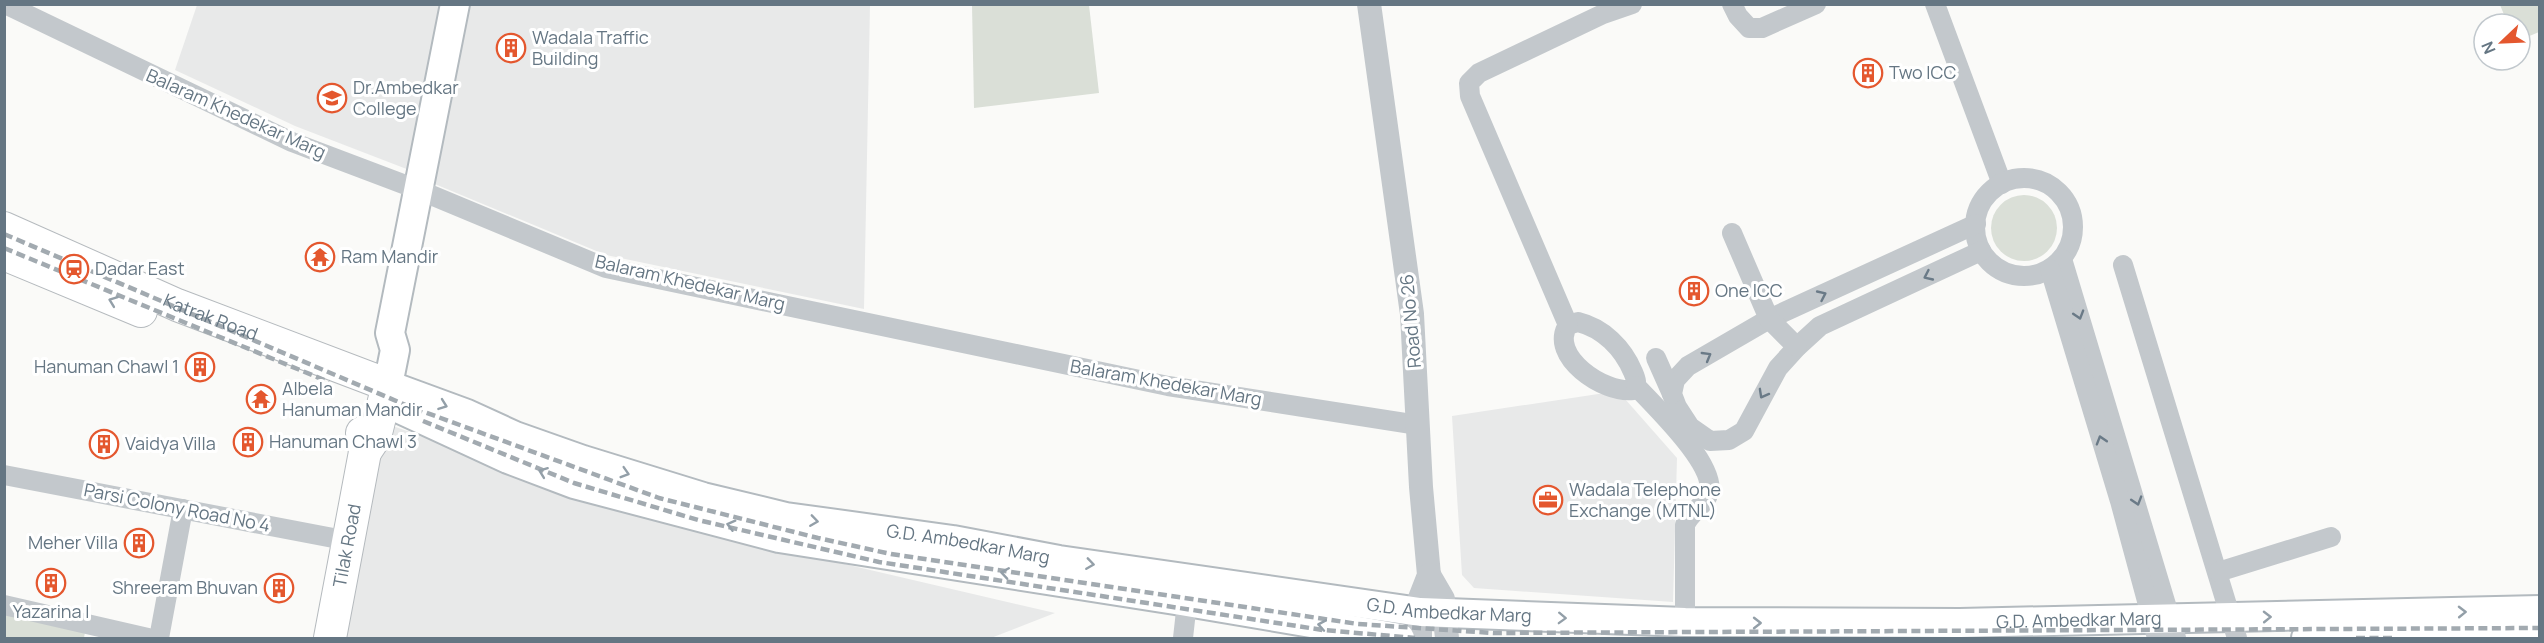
<svg xmlns="http://www.w3.org/2000/svg" width="2544" height="643" font-family="Manrope,sans-serif">
  <style>
    .built { fill: #e8e9e9 }
    .green { fill: #dadfd7 }
    .lines { fill: none; stroke-linecap: round; stroke-linejoin: round }
    .secondary-casing { stroke: #b3babf; stroke-width: 32 }
    .primary-casing { stroke: #b5babe; stroke-width: 34 }
    .minor { stroke: #c3c8cc; stroke-width: 20 }
    .tertiary { stroke: #c3c8cc; stroke-width: 24 }
    .secondary { stroke: #fff; stroke-width: 28 }
    .primary { stroke: #fff; stroke-width: 32 }
    .rail { stroke: #a2aab0; stroke-width: 4.5; stroke-dasharray: 9 4.5; stroke-linecap: butt }
    .oneway { stroke: #6a7a87 }
    .oneway2 { stroke: #939fa8 }
    .labels { text-anchor: middle; stroke-width: 6; stroke-linejoin: round; paint-order: stroke }
    .poi-label { font-size: 18px; fill: #657683; stroke: #fff; text-anchor: start }
    .street-label { font-size: 18px; fill: #657683; stroke: #fff }
  </style>
  <rect width="100%" height="100%" fill="#fafaf8"/>
  <g class="built">
    <polygon points="197,5 444,5 417,173 295,126 175,70"/>
    <polygon points="464,5 870,5 864,309 606,255 430,182"/>
    <polygon points="1618,391 1677,458 1673,602 1474,588 1462,575 1452,416"/>
    <polygon points="387,424 673,524 1055,613 991,638 346,638"/>
  </g>
  <g class="green">
    <polygon points="972,5 1089,5 1099,93 974,108"/>
    <polygon points="2500,5 2539,5 2539,32 2520,40 2520,24 2508,24"/>
    <circle cx="2024" cy="228" r="33"/>
    <polygon points="5,607 86,626 84,638 5,638"/>
  </g>
  <g class="lines">
    <g class="secondary-casing">
      <g id="secondary">
        <path id="s1" d="M 455,4 L 390,333 L 395,350 L 388,385 L 467,414 L 515,436 L 583,460 L 703,497 L 786,517 L 953,540 L 1059,560 L 1420,612 L 1685,622 L 1960,623 L 2540,610"/>
        <polyline points="389,404 508,459 574,484 779,538 1175,600 1400,638"/>
        <polyline points="2306,638 2540,634"/>
      </g>
    </g>
    <g class="primary-casing">
      <g id="primary">
        <path id="s2" d="M 4,228 L 177,305 L 388,385 L 375,437 L 365,452"/>
        <polyline points="4,254 141,311"/>
        <path id="s3" d="M 330,638 L 365,452 L 362,433"/>
      </g>
    </g>
    <g class="minor">
      <polyline points="5,4 292,142 419,190 606,268 1168,386 1418,425"/>
      <polyline points="1732,4 1738,16 1749,28 1762,28 1816,4"/>
      <polyline points="1935,4 2002,184"/>
      <circle cx="2024" cy="227" r="49"/>
      <polyline points="1976,224 1769,319 1688,366 1675,380 1672,394 1677,407 1690,427 1710,441 1729,440 1744,431 1778,368 1797,347 1820,326 1981,251"/>
      <polyline points="1732,233 1769,319 1797,347"/>
      <polyline points="2062,259 2176,638"/>
      <polyline points="2123,265 2237,638"/>
      <polyline points="2050,269 2120,501 2157,638"/>
      <path d="M 1578,322 C 1603,328 1623,348 1633,372 C 1636,379 1638,384 1633,390 C 1604,394 1548,356 1568,325 Z"/>
      <polyline points="1568,325 1470,96 1469,83 1479,73 1603,14 1632,4"/>
      <polyline points="1656,358 1672,394"/>
      <path d="M 1636,386 C 1654,406 1716,464 1709,492 C 1706,505 1690,512 1685,525 L 1685,622"/>
      <polyline points="4,475 349,541"/>
      <polyline points="2218,572 2331,537"/>
      <polyline points="4,605 148,638"/>
      <polyline points="159,638 183,509"/>
      <polyline points="1183,638 1187,602"/>
    </g>
    <g class="tertiary">
      <polyline points="1369,4 1412,314 1421,487 1429,575 1420,598 1420,638"/>
      <polyline points="1429,575 1443,599 1447,638"/>
    </g>
    <use href="#secondary" class="secondary"/>
    <use href="#primary" class="primary"/>
    <g class="rail">
      <polyline points="4,234 408,406 659,498 818,538 891,554 1358,624 1493,633 2540,628"/>
      <polyline points="4,248 329,382"/>
      <polyline points="423,421 574,483 698,520 879,562 1323,630 1415,638"/>
      <polyline points="2356,638 2393,638"/>
    </g>
  </g>
  <defs><path id="oneway-chevron" d="M-2-3.5L2.5 0L-2 3.5" fill="none" stroke-width="1.6" stroke-linecap="round" stroke-linejoin="round" transform="scale(1.5)"/></defs>
  <g class="oneway">
    <use href="#oneway-chevron" transform="translate(1928 276) rotate(155)"/>
    <use href="#oneway-chevron" transform="translate(1822 295) rotate(-25)"/>
    <use href="#oneway-chevron" transform="translate(2079 315) rotate(73)"/>
    <use href="#oneway-chevron" transform="translate(1707 356) rotate(-30)"/>
    <use href="#oneway-chevron" transform="translate(1763 394) rotate(119)"/>
    <use href="#oneway-chevron" transform="translate(2101 440) rotate(-107)"/>
    <use href="#oneway-chevron" transform="translate(2137 501) rotate(73)"/>
  </g>
  <g class="oneway2">
    <use href="#oneway-chevron" transform="translate(113 301) rotate(-159)"/>
    <use href="#oneway-chevron" transform="translate(443 405) rotate(20)"/>
    <use href="#oneway-chevron" transform="translate(543 472) rotate(-159)"/>
    <use href="#oneway-chevron" transform="translate(625 473) rotate(17)"/>
    <use href="#oneway-chevron" transform="translate(814 521) rotate(8)"/>
    <use href="#oneway-chevron" transform="translate(731 525) rotate(-165)"/>
    <use href="#oneway-chevron" transform="translate(1090 564) rotate(8)"/>
    <use href="#oneway-chevron" transform="translate(1005 573) rotate(-171)"/>
    <use href="#oneway-chevron" transform="translate(2462 612) rotate(-1)"/>
    <use href="#oneway-chevron" transform="translate(2267 617) rotate(-1)"/>
    <use href="#oneway-chevron" transform="translate(1562 618) rotate(2)"/>
    <use href="#oneway-chevron" transform="translate(1757 623)"/>
    <use href="#oneway-chevron" transform="translate(1322 625) rotate(-170)"/>
  </g>
  <defs>
    <g id="building-ring" transform="scale(1.5)"><circle r="9.5" fill="#fff" stroke="#e4572e" stroke-width="1.5"/><path d="M-4-6H4V6H1V3H-1V6H-4ZM-2.5-4.3h1.7v1.8h-1.7ZM.8-4.3h1.7v1.8H.8ZM-2.5-1h1.7V.8h-1.7ZM.8-1h1.7V.8H.8Z" fill="#e4572e"/></g>
    <g id="university-ring" transform="scale(1.5)"><circle r="9.5" fill="#fff" stroke="#e4572e" stroke-width="1.5"/><path d="M0-5L7-2L0 1L-7-2ZM-4 1L0 2.5L4 1V4Q0 6-4 4Z" fill="#e4572e"/></g>
    <g id="temple-ring" transform="scale(1.5)"><circle r="9.5" fill="#fff" stroke="#e4572e" stroke-width="1.5"/><path d="M0-6L5-2H3V0L6.5 2.5H4V6H1.5V3h-3V6H-4V2.5H-6.5L-3 0V-2H-5Z" fill="#e4572e"/></g>
    <g id="station-ring" transform="scale(1.5)"><circle r="9.5" fill="#fff" stroke="#e4572e" stroke-width="1.5"/><path d="M-3-6H3Q5-6 5-4V2Q5 4 3 4L4.5 6H3L1.5 4h-3L-3 6H-4.5L-3 4Q-5 4-5 2V-4Q-5-6-3-6ZM-3.5-4v3h7v-3ZM-3.5 1v1.5H-2V1ZM2 1v1.5H3.5V1Z" fill="#e4572e"/></g>
    <g id="office-ring" transform="scale(1.5)"><circle r="9.5" fill="#fff" stroke="#e4572e" stroke-width="1.5"/><path d="M-6-3h4V-5.5h4V-3h4V5H-6ZM-1-4.5V-3h2v-1.5ZM-6 0V1H6V0Z" fill="#e4572e"/></g>
  </defs>
  <g fill-rule="evenodd">
    <use href="#building-ring" x="511" y="48"/>
    <use href="#building-ring" x="1868" y="73"/>
    <use href="#university-ring" x="332" y="98"/>
    <use href="#temple-ring" x="320" y="257"/>
    <use href="#station-ring" x="74" y="269"/>
    <use href="#building-ring" x="1694" y="291"/>
    <use href="#building-ring" x="200" y="367"/>
    <use href="#temple-ring" x="261" y="399"/>
    <use href="#building-ring" x="248" y="442"/>
    <use href="#building-ring" x="104" y="444"/>
    <use href="#office-ring" x="1548" y="500"/>
    <use href="#building-ring" x="139" y="543"/>
    <use href="#building-ring" x="51" y="583"/>
    <use href="#building-ring" x="279" y="588"/>
  </g>
  <g class="labels">
    <g class="poi-label">
      <text x="532" y="44">Wadala Traffic<tspan x="532" dy="21">Building</tspan></text>
      <text x="1889" y="79">Two ICC</text>
      <text x="353" y="94">Dr.Ambedkar<tspan x="353" dy="21">College</tspan></text>
      <text x="341" y="263">Ram Mandir</text>
      <text x="95" y="275">Dadar East</text>
      <text x="1715" y="297">One ICC</text>
      <text x="179" y="373" text-anchor="end">Hanuman Chawl 1</text>
      <text x="282" y="395">Albela<tspan x="282" dy="21">Hanuman Mandir</tspan></text>
      <text x="269" y="448">Hanuman Chawl 3</text>
      <text x="125" y="450">Vaidya Villa</text>
      <text x="1569" y="496">Wadala Telephone<tspan x="1569" dy="21">Exchange (MTNL)</tspan></text>
      <text x="118" y="549" text-anchor="end">Meher Villa</text>
      <text x="258" y="594" text-anchor="end">Shreeram Bhuvan</text>
      <text x="51" y="618" text-anchor="middle">Yazarina I</text>
    </g>
    <g class="street-label">
      <text transform="translate(236 114) rotate(24)" y="6">Balaram Khedekar Marg</text>
      <text transform="translate(690 283) rotate(13)" y="6">Balaram Khedekar Marg</text>
      <text dy="6" stroke="none"><textPath href="#s2" startOffset="225">Katrak Road</textPath></text>
      <text transform="translate(1411 321) rotate(-95)" y="6">Road No 26</text>
      <text transform="translate(1166 383) rotate(10)" y="6">Balaram Khedekar Marg</text>
      <text transform="translate(177 508) rotate(11)" y="6">Parsi Colony Road No 4</text>
      <text dy="6" stroke="none"><textPath href="#s3" startOffset="94">Tilak Road</textPath></text>
      <text dy="6" stroke="none"><textPath href="#s1" startOffset="993">G.D. Ambedkar Marg</textPath></text>
      <text dy="6" stroke="none"><textPath href="#s1" startOffset="1479">G.D. Ambedkar Marg</textPath></text>
      <text dy="6" stroke="none"><textPath href="#s1" startOffset="2109">G.D. Ambedkar Marg</textPath></text>
    </g>
  </g>
  <rect width="2544" height="643" fill="none" stroke="#657683" stroke-width="12"/>
  <g transform="translate(2502 42) rotate(247)"><circle r="28" fill="#ffffff" stroke="#c1c8cd" stroke-width="1.5"/>
  <path d="M0-4.5L10 22L0 15L-10 22Z" fill="#e4572e"/>
  <text y="-9" font-size="16" font-weight="bold" text-anchor="middle" fill="#657683">N</text>
  </g>
</svg>
